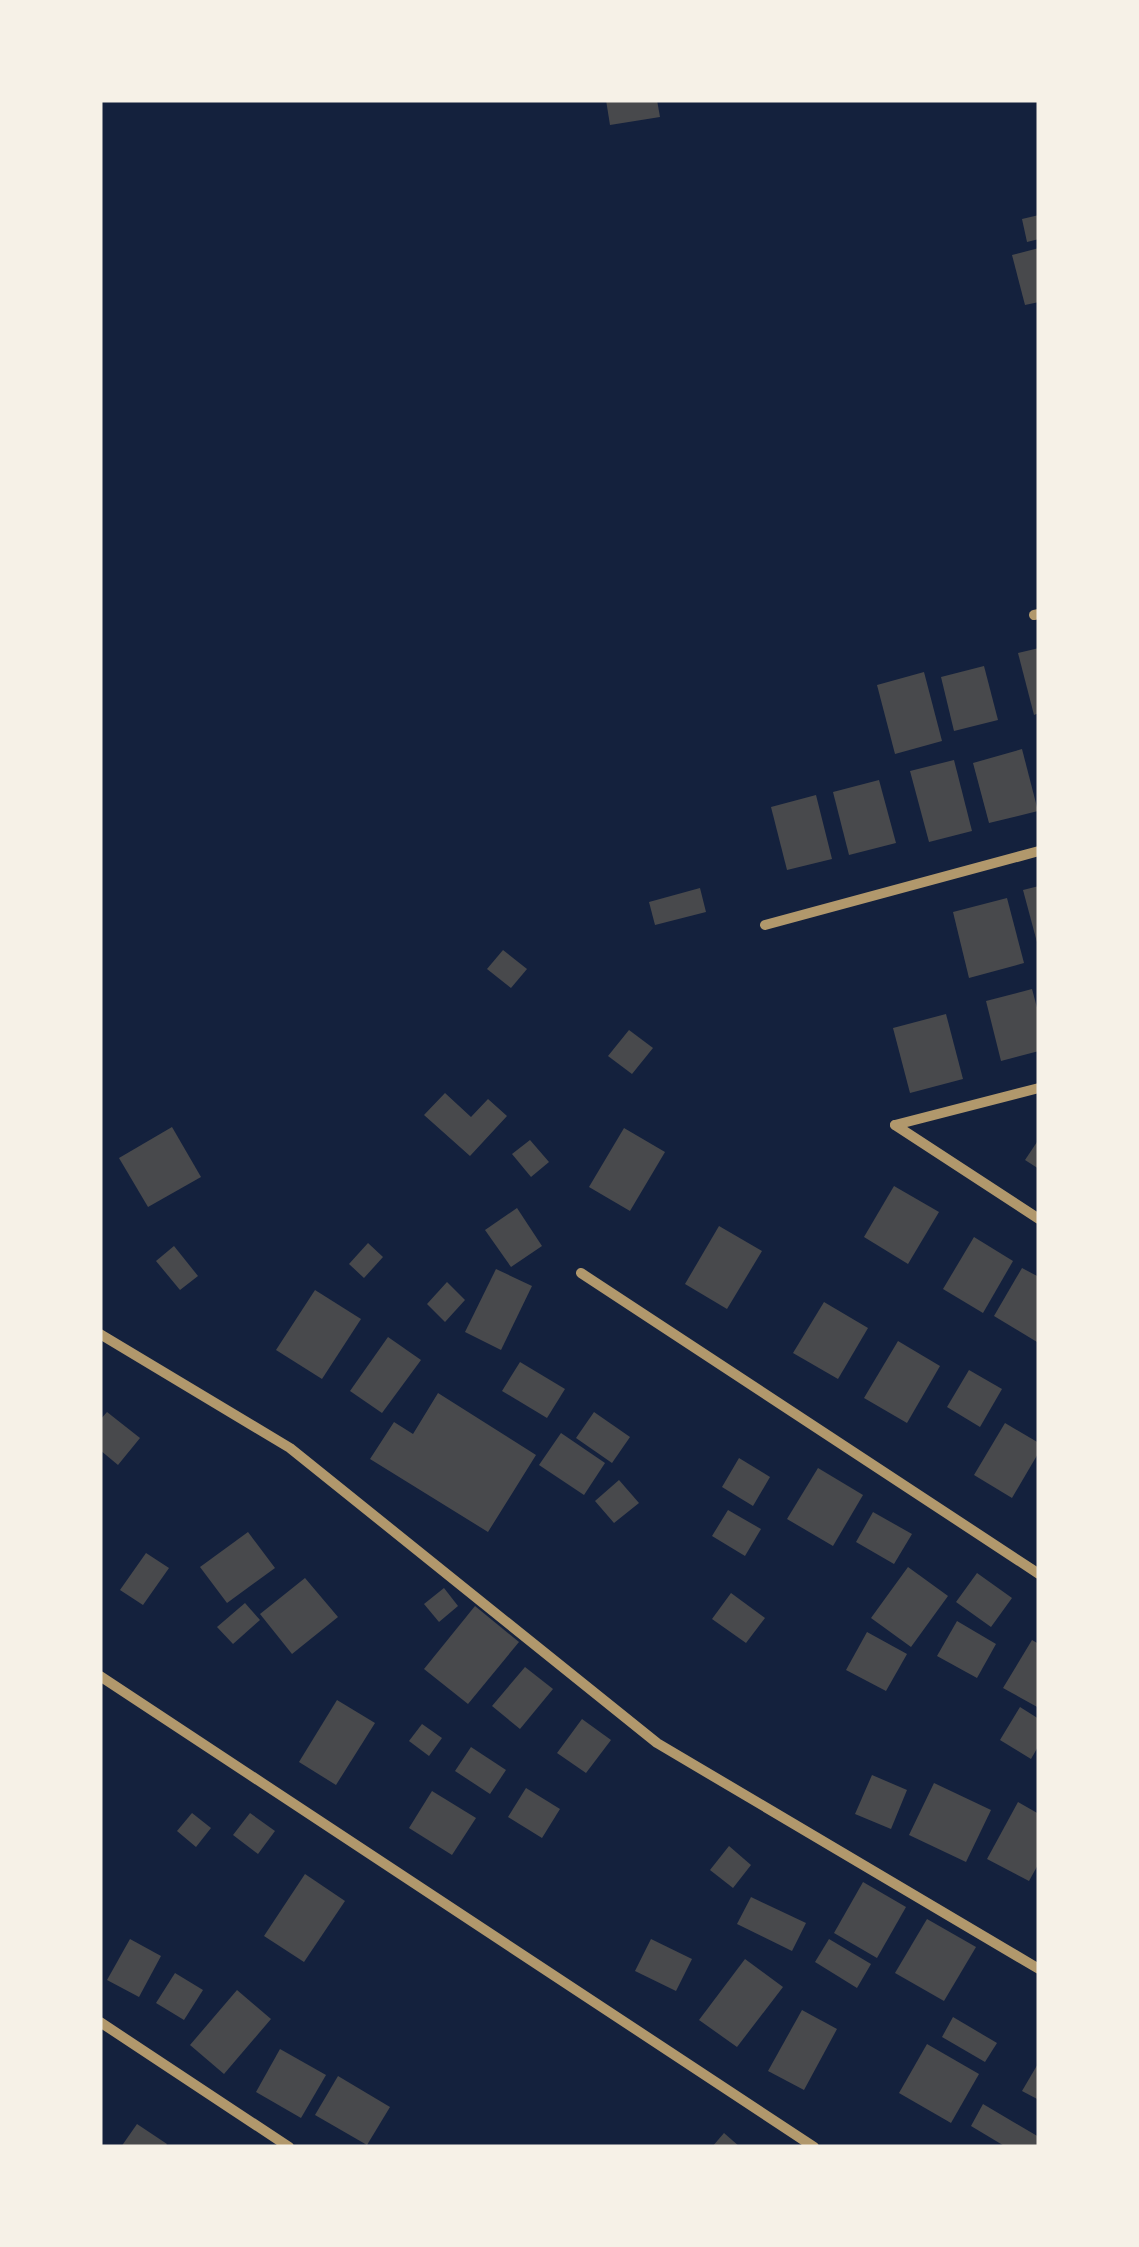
<svg xmlns="http://www.w3.org/2000/svg" width="1139" height="2247" font-family="Merriweather,serif">
  <style>
    .building { fill: #48494c }
    .lines { fill: none; stroke-linecap: round; stroke-linejoin: round }
    .minor { stroke: #b1986c; stroke-width: 10 }
  </style>
  <rect width="100%" height="100%" fill="#14213d"/>
  <g class="building">
    <polygon points="606,100 657,100 660,117 610,125"/>
    <polygon points="1039,215 1039,239 1027,242 1022,219"/>
    <polygon points="1039,248 1039,302 1025,305 1012,255"/>
    <polygon points="1039,648 1039,713 1034,715 1018,653"/>
    <polygon points="984,666 998,720 954,731 941,677"/>
    <polygon points="924,672 942,741 895,754 877,685"/>
    <polygon points="1022,749 1038,811 989,823 973,763"/>
    <polygon points="954,760 972,831 929,842 910,771"/>
    <polygon points="879,780 896,843 849,855 833,792"/>
    <polygon points="816,795 832,859 787,870 771,807"/>
    <polygon points="1039,886 1039,946 1038,946 1023,890"/>
    <polygon points="700,888 706,912 655,925 649,902"/>
    <polygon points="1007,898 1024,963 969,978 953,912"/>
    <polygon points="503,950 527,969 511,988 487,969"/>
    <polygon points="1032,989 1039,1015 1039,1051 1001,1061 986,1001"/>
    <polygon points="946,1014 963,1079 910,1093 893,1028"/>
    <polygon points="629,1030 653,1048 632,1074 608,1056"/>
    <polygon points="445,1093 471,1117 488,1099 507,1116 470,1156 424,1115"/>
    <polygon points="172,1127 201,1177 148,1207 119,1158"/>
    <polygon points="624,1128 665,1152 630,1211 589,1187"/>
    <polygon points="1039,1139 1039,1169 1025,1160"/>
    <polygon points="530,1140 549,1162 531,1177 512,1154"/>
    <polygon points="894,1186 939,1212 908,1264 864,1237"/>
    <polygon points="517,1208 542,1246 511,1267 485,1230"/>
    <polygon points="719,1226 762,1251 727,1309 685,1284"/>
    <polygon points="974,1237 1013,1261 983,1313 943,1289"/>
    <polygon points="368,1243 383,1257 364,1278 349,1264"/>
    <polygon points="174,1246 198,1276 180,1290 156,1261"/>
    <polygon points="1022,1268 1039,1277 1037,1342 994,1316"/>
    <polygon points="496,1269 532,1286 501,1350 465,1332"/>
    <polygon points="447,1282 465,1300 445,1322 427,1304"/>
    <polygon points="315,1290 361,1319 322,1379 276,1350"/>
    <polygon points="824,1302 868,1328 838,1379 793,1353"/>
    <polygon points="388,1337 421,1360 382,1413 350,1391"/>
    <polygon points="898,1341 940,1366 907,1423 864,1398"/>
    <polygon points="520,1362 565,1389 547,1418 502,1391"/>
    <polygon points="969,1370 1002,1389 980,1427 947,1407"/>
    <polygon points="438,1393 536,1455 488,1532 370,1459 394,1422 413,1434"/>
    <polygon points="107,1412 140,1438 118,1465 100,1450 100,1420"/>
    <polygon points="594,1412 630,1437 612,1463 576,1438"/>
    <polygon points="1005,1423 1039,1443 1039,1452 1012,1498 974,1475"/>
    <polygon points="561,1433 605,1463 584,1495 539,1465"/>
    <polygon points="739,1458 770,1477 753,1506 722,1487"/>
    <polygon points="818,1468 863,1495 833,1546 787,1519"/>
    <polygon points="619,1480 639,1503 614,1523 595,1501"/>
    <polygon points="728,1510 761,1529 745,1556 712,1536"/>
    <polygon points="873,1512 912,1534 894,1564 856,1542"/>
    <polygon points="248,1532 275,1568 227,1603 200,1567"/>
    <polygon points="146,1553 169,1568 143,1605 120,1590"/>
    <polygon points="908,1567 948,1596 911,1647 871,1618"/>
    <polygon points="977,1573 1012,1598 991,1627 956,1602"/>
    <polygon points="305,1578 338,1617 292,1654 260,1614"/>
    <polygon points="444,1588 458,1606 439,1622 424,1604"/>
    <polygon points="731,1593 765,1618 746,1643 712,1619"/>
    <polygon points="245,1603 260,1620 233,1644 217,1627"/>
    <polygon points="475,1606 519,1642 468,1704 424,1669"/>
    <polygon points="957,1621 996,1644 977,1678 937,1656"/>
    <polygon points="867,1632 907,1654 886,1691 846,1670"/>
    <polygon points="1032,1640 1039,1644 1039,1708 1003,1688"/>
    <polygon points="525,1667 553,1689 520,1729 492,1706"/>
    <polygon points="337,1700 375,1723 336,1785 299,1762"/>
    <polygon points="1020,1707 1039,1719 1039,1745 1031,1759 1000,1740"/>
    <polygon points="582,1719 611,1740 586,1773 557,1753"/>
    <polygon points="422,1724 442,1738 429,1756 409,1741"/>
    <polygon points="471,1747 506,1770 490,1794 455,1771"/>
    <polygon points="872,1775 907,1790 891,1829 855,1814"/>
    <polygon points="934,1783 991,1810 966,1862 909,1835"/>
    <polygon points="526,1788 560,1809 542,1838 508,1817"/>
    <polygon points="432,1791 476,1818 452,1855 409,1828"/>
    <polygon points="1018,1802 1039,1814 1039,1863 1029,1881 987,1859"/>
    <polygon points="192,1813 211,1828 196,1847 177,1831"/>
    <polygon points="250,1813 275,1831 258,1854 233,1835"/>
    <polygon points="729,1846 751,1865 733,1888 710,1870"/>
    <polygon points="305,1874 345,1901 304,1962 264,1936"/>
    <polygon points="863,1882 906,1907 877,1958 834,1933"/>
    <polygon points="751,1897 806,1923 792,1951 737,1924"/>
    <polygon points="927,1919 976,1947 944,2001 895,1973"/>
    <polygon points="130,1939 161,1956 139,1997 107,1980"/>
    <polygon points="651,1939 692,1959 676,1991 635,1971"/>
    <polygon points="829,1939 871,1964 857,1988 815,1962"/>
    <polygon points="745,1959 783,1987 737,2047 699,2020"/>
    <polygon points="175,1973 203,1990 184,2020 156,2003"/>
    <polygon points="237,1990 271,2019 224,2074 190,2045"/>
    <polygon points="802,2010 837,2029 804,2090 768,2071"/>
    <polygon points="953,2017 997,2043 985,2062 942,2037"/>
    <polygon points="927,2044 979,2074 951,2123 899,2093"/>
    <polygon points="280,2049 326,2075 301,2118 256,2092"/>
    <polygon points="1039,2062 1039,2100 1022,2091"/>
    <polygon points="338,2076 390,2107 367,2145 315,2115"/>
    <polygon points="983,2104 1039,2137 1039,2147 1006,2147 971,2126"/>
    <polygon points="137,2124 167,2144 165,2147 121,2147"/>
    <polygon points="724,2133 740,2147 712,2147"/>
  </g>
  <g class="lines">
    <g class="minor">
      <polyline points="1034,615 1039,614"/>
      <polyline points="765,925 1039,851"/>
      <polyline points="895,1125 1039,1219"/>
      <polyline points="895,1125 1039,1088"/>
      <polyline points="581,1273 1039,1574"/>
      <polyline points="100,1334 290,1448 657,1743 1039,1969"/>
      <polyline points="100,1676 814,2147"/>
      <polyline points="100,2022 289,2147"/>
    </g>
  </g>
  <rect width="1139" height="2247" fill="none" stroke="#f6f1e7" stroke-width="205"/>
</svg>
